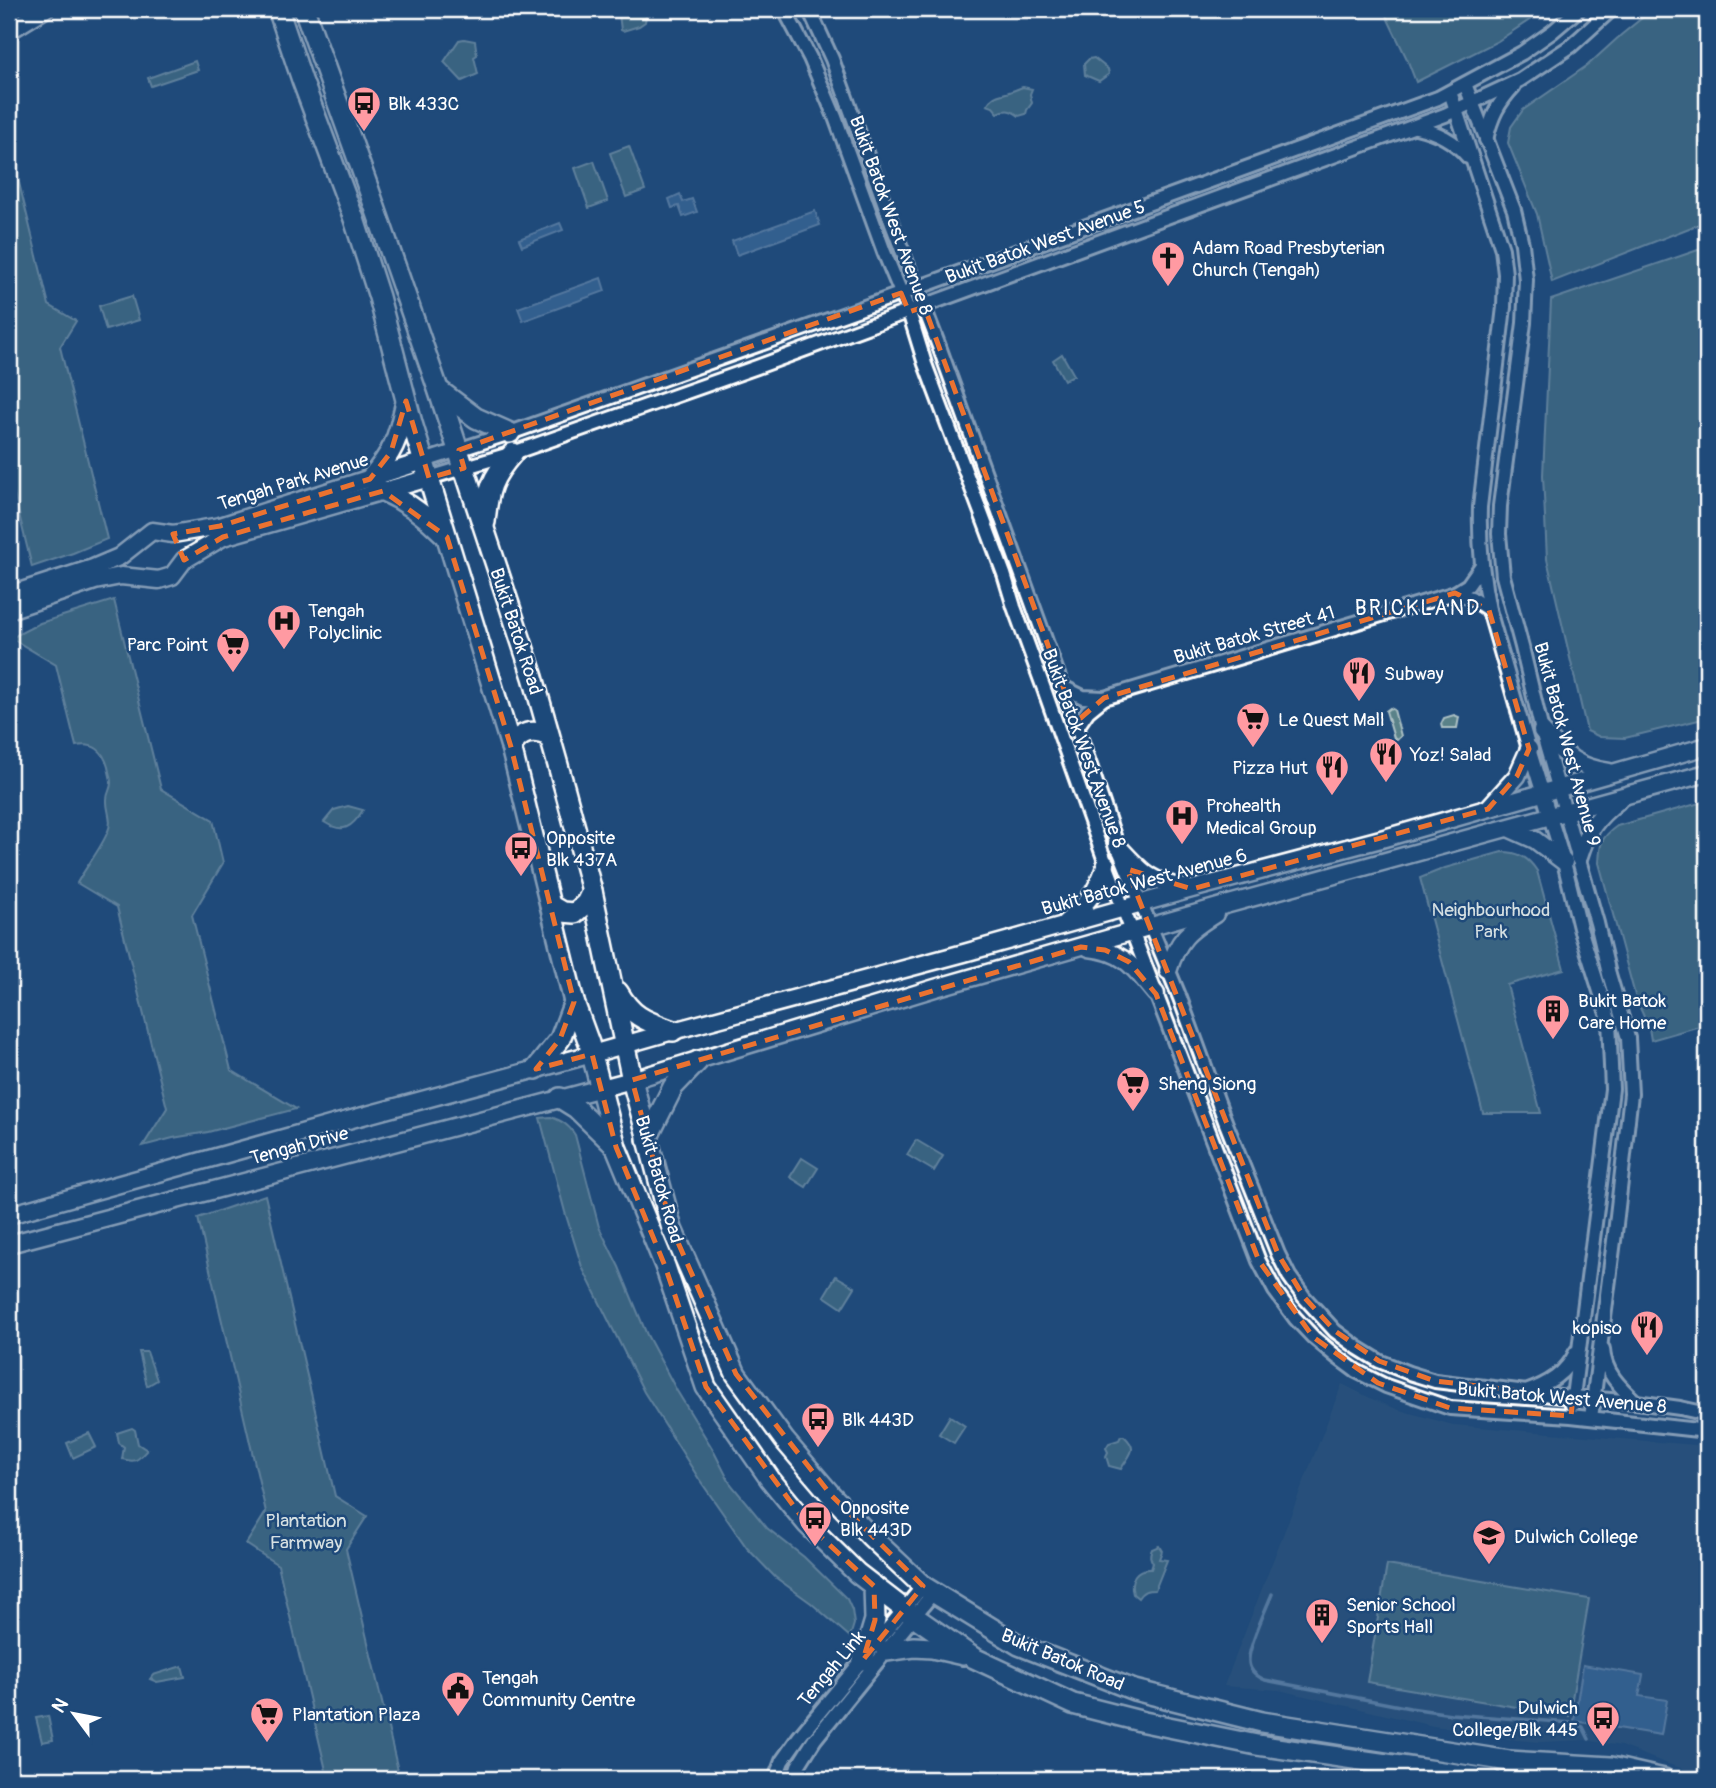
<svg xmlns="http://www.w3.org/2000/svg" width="1716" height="1788" font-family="Pangolin,sans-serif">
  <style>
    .built { fill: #33567c }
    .green { fill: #5a8289; stroke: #acc0c4; stroke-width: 2 }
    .water { fill: #4c78a7; stroke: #94aeca; stroke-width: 2 }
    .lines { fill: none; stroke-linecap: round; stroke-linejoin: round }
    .stream { stroke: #94aeca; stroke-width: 3.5 }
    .street-casing { stroke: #fff; stroke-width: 18 }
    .secondary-casing { stroke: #fff; stroke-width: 21 }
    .primary-casing { stroke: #fff; stroke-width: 24 }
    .street { stroke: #1f4a7a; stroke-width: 12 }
    .secondary { stroke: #1f4a7a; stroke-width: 16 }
    .primary { stroke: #1f4a7a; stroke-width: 19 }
    .marked { fill: none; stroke: #eb7230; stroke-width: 5; stroke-dasharray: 14 9; stroke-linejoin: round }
    .labels { text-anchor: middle; stroke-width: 5; stroke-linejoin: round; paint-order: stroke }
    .poi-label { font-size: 19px; fill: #fff; stroke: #1f4a7a; text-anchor: start }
    .street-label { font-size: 19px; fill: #fff; stroke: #1f4a7a }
    .park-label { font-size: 19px; fill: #d6e0e2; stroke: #1f4a7a }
    .neighbourhood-label { font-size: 21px; letter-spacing: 2px; fill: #fff; stroke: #1f4a7a }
  </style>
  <rect width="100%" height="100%" fill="#1f4a7a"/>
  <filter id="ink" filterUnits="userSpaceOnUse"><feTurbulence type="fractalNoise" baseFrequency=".0143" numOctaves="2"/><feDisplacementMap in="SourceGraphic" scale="14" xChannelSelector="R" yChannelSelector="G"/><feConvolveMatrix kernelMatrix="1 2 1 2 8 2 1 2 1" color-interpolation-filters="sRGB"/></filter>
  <g filter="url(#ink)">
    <polygon class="built" points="1342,1384 1372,1399 1399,1410 1453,1425 1707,1446 1707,1754 1698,1773 1668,1764 1621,1746 1586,1740 1540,1742 1507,1739 1499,1734 1433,1726 1279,1690 1224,1686"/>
    <g class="green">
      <polygon points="633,9 641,9 646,16 645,22 639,26 623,31 621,30 619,14"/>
      <polygon points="1383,9 1546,9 1498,41 1416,82 1407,59"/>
      <polygon points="1653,9 1707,9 1707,221 1552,282 1537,214 1508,143 1511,127 1523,110 1588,65 1621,35"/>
      <polygon points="464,39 475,41 477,55 474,57 478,74 462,81 444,62 459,40"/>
      <polygon points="1094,58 1108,69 1109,74 1099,81 1085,75 1084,64 1089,59"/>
      <polygon points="195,61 198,70 151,86 148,78"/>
      <path d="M 1023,87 L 1032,89 L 1030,94 L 1032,103 L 1027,110 L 1026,114 L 1019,116 C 1011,110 1007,109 998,113 L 993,107 L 987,105 C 994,93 1001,96 1012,91 C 1016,90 1019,88 1023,87 Z"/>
      <polygon points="9,142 49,305 76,321 60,347 107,539 73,553 32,567 9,473"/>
      <polygon points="629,146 645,190 626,197 610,153"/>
      <polygon points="594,161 608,201 589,208 575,168"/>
      <polygon points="1707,247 1707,718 1625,738 1600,737 1587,731 1547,559 1543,475 1551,300"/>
      <polygon points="132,296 139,320 106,330 99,306"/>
      <polygon points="1062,354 1074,375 1064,380 1053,360"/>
      <path d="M 114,600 L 161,789 L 213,820 L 223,863 L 192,915 L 231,1070 L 296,1109 L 208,1132 L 173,1138 L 143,1146 L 167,1108 L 117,907 L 77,883 C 86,867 102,847 108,831 C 113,820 106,810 107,799 C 107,793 111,789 111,783 C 111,778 109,773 108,767 C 103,750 95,743 76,746 L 56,665 L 11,638 L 40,623 Z"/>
      <polygon points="1390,708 1394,710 1401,736 1397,740 1394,738 1386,711"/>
      <polygon points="1454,715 1459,717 1457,728 1442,728 1441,724 1444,718"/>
      <path d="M 1707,801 L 1707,1024 L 1651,1040 L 1649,1028 L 1636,999 L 1599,863 C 1600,844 1600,838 1617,826 Z"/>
      <path d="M 348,806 L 363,810 C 352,828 343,834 324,822 L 334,810 Z"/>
      <path d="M 1502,852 C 1518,852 1528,857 1537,871 L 1564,969 L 1507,985 L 1541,1113 L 1483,1113 L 1420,878 L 1445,868 Z"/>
      <path d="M 551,1117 C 562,1121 569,1125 575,1135 L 599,1227 L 619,1267 L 647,1335 L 677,1391 L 712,1448 L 730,1483 L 767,1528 L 804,1557 L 847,1599 L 852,1610 L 854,1624 L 850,1637 L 811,1603 L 775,1577 L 747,1548 L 699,1479 L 644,1392 L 582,1267 L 565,1212 L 540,1118 Z"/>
      <polygon points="916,1140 943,1156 934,1171 907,1155"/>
      <polygon points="802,1158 818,1168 806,1187 790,1177"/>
      <polygon points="265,1195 335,1496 367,1516 346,1549 400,1779 328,1779 278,1565 246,1544 266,1512 198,1218"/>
      <polygon points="836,1276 855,1287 842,1308 824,1296"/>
      <polygon points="139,1352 147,1352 157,1380 147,1386"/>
      <polygon points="950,1416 965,1426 954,1443 939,1434"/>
      <path d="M 132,1428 L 135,1430 L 138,1444 L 147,1450 C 137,1460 137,1463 122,1459 L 124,1447 L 119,1443 L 117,1433 Z"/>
      <polygon points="89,1433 96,1447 73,1458 67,1443"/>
      <path d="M 1121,1436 L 1124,1436 C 1139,1450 1130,1453 1121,1469 L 1109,1466 L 1106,1456 L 1108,1452 L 1106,1448 L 1109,1443 L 1119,1440 Z"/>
      <path d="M 1159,1546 L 1162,1551 L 1159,1559 L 1167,1560 L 1155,1590 C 1146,1590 1143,1591 1138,1598 L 1133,1594 C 1129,1579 1136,1568 1151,1569 L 1153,1563 C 1150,1558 1149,1555 1152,1549 Z"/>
      <polygon points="1387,1565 1589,1599 1569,1716 1367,1682"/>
      <polygon points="182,1666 185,1677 157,1682 150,1679 153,1675"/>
      <polygon points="48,1716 53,1740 42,1742 36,1718"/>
    </g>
    <g class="water">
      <polygon points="680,194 683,202 692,199 697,212 683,217 679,206 672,208 669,199"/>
      <polygon points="815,211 820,225 737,255 732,241"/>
      <polygon points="560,223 563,230 522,246 519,239"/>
      <polygon points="601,278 605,291 523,321 518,308"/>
      <polygon points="1583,1665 1643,1675 1639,1696 1667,1700 1661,1735 1574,1721"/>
    </g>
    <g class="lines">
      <path class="stream" d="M 1272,1594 C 1266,1609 1249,1645 1249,1659 C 1248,1670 1256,1676 1265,1680 L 1410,1708 L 1451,1714 L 1572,1723 L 1583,1727 L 1589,1739"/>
      <g class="street-casing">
        <g id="street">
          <polyline points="784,9 810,58 835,117 884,252 909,312 925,364 1004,574 1014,607 1044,689 1106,864 1259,1261 1275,1291 1295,1318 1313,1337 1337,1357 1356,1371 1386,1386 1450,1408 1571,1416 1707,1431"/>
          <polyline points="809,9 832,59 892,224 940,349 1077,727 1117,845 1180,998 1225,1121 1278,1254 1289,1276 1304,1297 1335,1331 1358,1348 1379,1361 1409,1373 1435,1381 1560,1396 1636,1402 1680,1408 1707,1414"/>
          <polyline points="1465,84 1514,210 1522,244 1526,280 1524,323 1500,506 1499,534 1503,576 1522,647 1542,731 1597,923 1609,974 1628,1038 1631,1094 1615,1233 1591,1418"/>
          <path d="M 1450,92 L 1502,249 L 1505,274 L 1504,307 L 1480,507 C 1479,542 1482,576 1489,610 L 1529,749 L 1564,862 L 1580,928 L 1609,1020 L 1612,1089 L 1572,1405"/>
          <path d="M 1416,127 C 1437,132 1454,140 1468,157"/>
          <path d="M 1486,140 C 1491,117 1498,103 1514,86"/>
          <polyline points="424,461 510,433 859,309 1438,98 1522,53 1552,32 1579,9"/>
          <polyline points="429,478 513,453 757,367 1445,115 1520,80 1571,46 1612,9"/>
          <polyline points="1455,593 1471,598 1489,610"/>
          <polyline points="1063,687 1083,697 1104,698 1455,593 1468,585 1482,565"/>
          <polyline points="1077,727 1088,711 1104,698"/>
          <path d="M 1603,1349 C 1604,1372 1620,1387 1636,1402"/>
          <path d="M 1526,1392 C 1548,1384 1566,1374 1576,1352"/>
          <polyline points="775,1779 782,1761 799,1737 923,1586"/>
          <polyline points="794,1779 798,1766 815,1739 933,1593"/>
        </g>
      </g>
      <g class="secondary-casing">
        <g id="secondary">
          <polyline points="9,31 45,9"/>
          <polyline points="9,595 93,568 119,557 152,531 173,534 220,526 424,461"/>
          <polyline points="9,610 95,581 121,576 159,580 172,576 184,560 223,537 429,478"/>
          <path d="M 1542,731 C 1565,755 1575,767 1609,772"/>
          <polyline points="1489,807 1517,776 1529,749"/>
          <polyline points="1508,828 1535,840 1564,862"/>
          <path d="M 1117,845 C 1141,871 1150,883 1186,888"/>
          <path d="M 1579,857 C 1587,831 1596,818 1618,801"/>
          <path d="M 1065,923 C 1088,902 1096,894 1106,864"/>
          <path d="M 1089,948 C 1126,952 1134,968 1156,994"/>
          <path d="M 1168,971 C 1178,939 1188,931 1215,914"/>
          <polyline points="9,1215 337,1123 592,1054 673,1031 964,953 1192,889 1381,839 1707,746"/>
          <polyline points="9,1244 632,1080 935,988 1229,904 1707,773"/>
        </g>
      </g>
      <g class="primary-casing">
        <g id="primary">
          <polyline points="278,9 302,80 354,219 379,297 412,423 511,747 574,1002 589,1043 616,1147 665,1266 706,1387 770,1479 807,1524 857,1573 905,1610 974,1658 1073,1704 1144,1722 1257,1745 1490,1779"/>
          <polyline points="304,9 369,190 438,389 533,677 565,790 592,891 632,1080 672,1229 736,1374 785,1441 831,1495 870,1536 923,1586 1019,1645 1134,1690 1262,1722 1509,1761 1611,1767 1664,1779"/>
          <polyline points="439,390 476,418 510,433"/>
          <path d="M 370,479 C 393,453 398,439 405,406"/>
          <path d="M 383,491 C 406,501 426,516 444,534"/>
          <path d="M 485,522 C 488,490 491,478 513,453"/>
          <path d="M 511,747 C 521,731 533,729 549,736"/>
          <polyline points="550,905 562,912 575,913 586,903 592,891"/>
          <path d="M 618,992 C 633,1018 646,1021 673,1031"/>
          <polyline points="536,1069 560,1039 574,1002"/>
          <polyline points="560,1098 576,1108 615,1146"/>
          <polyline points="647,1139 673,1087 698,1061"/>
          <polyline points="886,1651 914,1647 932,1648 963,1655"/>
          <polyline points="863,1660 875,1620 874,1586"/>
        </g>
      </g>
      <use href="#street" class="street"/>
      <use href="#secondary" class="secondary"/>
      <use href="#primary" class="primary"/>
    </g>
  </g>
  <path d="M0 0H1716V1788H0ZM 901,293 L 909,312 L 924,307 L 927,314 L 1076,722 L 1104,698 L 1455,593 L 1489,610 L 1529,749 L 1517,776 L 1488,809 L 1192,889 L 1127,869 L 1278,1254 L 1304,1297 L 1335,1331 L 1379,1361 L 1435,1381 L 1573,1397 L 1571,1416 L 1450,1408 L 1378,1383 L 1313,1337 L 1259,1261 L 1156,994 L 1129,962 L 1105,950 L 1081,947 L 632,1080 L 672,1229 L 736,1374 L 831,1495 L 923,1586 L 863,1660 L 875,1620 L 874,1586 L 807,1524 L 706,1387 L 665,1266 L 616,1147 L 592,1054 L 536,1069 L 560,1039 L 574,1002 L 511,747 L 447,537 L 383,491 L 223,537 L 184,560 L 173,534 L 220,526 L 370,479 L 391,452 L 406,401 L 429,478 L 464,468 L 459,450 Z" fill="#1f4a7a" fill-opacity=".55" fill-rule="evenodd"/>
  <path class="marked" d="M 901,293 L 909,312 L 924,307 L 927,314 L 1076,722 L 1104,698 L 1455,593 L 1489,610 L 1529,749 L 1517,776 L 1488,809 L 1192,889 L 1127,869 L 1278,1254 L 1304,1297 L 1335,1331 L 1379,1361 L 1435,1381 L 1573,1397 L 1571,1416 L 1450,1408 L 1378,1383 L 1313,1337 L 1259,1261 L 1156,994 L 1129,962 L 1105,950 L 1081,947 L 632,1080 L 672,1229 L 736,1374 L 831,1495 L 923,1586 L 863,1660 L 875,1620 L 874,1586 L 807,1524 L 706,1387 L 665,1266 L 616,1147 L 592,1054 L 536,1069 L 560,1039 L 574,1002 L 511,747 L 447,537 L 383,491 L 223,537 L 184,560 L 173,534 L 220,526 L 370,479 L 391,452 L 406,401 L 429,478 L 464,468 L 459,450 Z"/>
  <defs>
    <g id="bus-pin" transform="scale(1.75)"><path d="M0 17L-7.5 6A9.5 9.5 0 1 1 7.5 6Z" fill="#ff9aa2" stroke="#1f4a7a"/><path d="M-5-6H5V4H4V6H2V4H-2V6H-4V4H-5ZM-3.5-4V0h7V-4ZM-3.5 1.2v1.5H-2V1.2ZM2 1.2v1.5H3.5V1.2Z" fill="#111"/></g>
    <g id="church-pin" transform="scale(1.75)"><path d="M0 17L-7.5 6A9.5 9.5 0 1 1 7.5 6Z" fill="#ff9aa2" stroke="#1f4a7a"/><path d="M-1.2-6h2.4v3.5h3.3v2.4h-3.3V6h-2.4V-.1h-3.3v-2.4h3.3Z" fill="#111"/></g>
    <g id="hospital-pin" transform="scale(1.75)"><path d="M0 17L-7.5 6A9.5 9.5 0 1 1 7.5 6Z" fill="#ff9aa2" stroke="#1f4a7a"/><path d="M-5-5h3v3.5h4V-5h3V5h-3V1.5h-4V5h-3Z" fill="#111"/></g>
    <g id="supermarket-pin" transform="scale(1.75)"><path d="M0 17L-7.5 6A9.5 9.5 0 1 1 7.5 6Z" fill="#ff9aa2" stroke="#1f4a7a"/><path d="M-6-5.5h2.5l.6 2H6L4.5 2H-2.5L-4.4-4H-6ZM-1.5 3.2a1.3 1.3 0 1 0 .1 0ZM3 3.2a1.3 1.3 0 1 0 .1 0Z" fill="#111"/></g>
    <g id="restaurant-pin" transform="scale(1.75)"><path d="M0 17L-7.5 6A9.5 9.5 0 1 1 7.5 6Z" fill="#ff9aa2" stroke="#1f4a7a"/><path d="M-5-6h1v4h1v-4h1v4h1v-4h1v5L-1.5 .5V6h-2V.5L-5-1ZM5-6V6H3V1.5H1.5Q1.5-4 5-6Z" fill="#111"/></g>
    <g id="building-pin" transform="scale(1.75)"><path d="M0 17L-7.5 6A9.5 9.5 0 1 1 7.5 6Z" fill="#ff9aa2" stroke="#1f4a7a"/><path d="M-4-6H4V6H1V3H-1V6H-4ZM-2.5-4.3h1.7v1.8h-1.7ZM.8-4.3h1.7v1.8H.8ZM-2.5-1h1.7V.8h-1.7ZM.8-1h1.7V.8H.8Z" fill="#111"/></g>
    <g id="school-pin" transform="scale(1.75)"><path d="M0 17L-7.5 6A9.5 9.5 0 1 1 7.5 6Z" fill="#ff9aa2" stroke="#1f4a7a"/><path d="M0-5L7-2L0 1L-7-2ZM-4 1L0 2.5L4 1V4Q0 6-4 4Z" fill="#111"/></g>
    <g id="civic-pin" transform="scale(1.75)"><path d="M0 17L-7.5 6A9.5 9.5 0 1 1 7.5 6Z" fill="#ff9aa2" stroke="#1f4a7a"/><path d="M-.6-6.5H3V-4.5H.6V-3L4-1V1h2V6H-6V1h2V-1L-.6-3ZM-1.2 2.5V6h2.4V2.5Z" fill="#111"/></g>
  </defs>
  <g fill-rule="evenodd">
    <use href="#bus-pin" x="364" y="103"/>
    <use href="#church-pin" x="1168" y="258"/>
    <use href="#hospital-pin" x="284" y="621"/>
    <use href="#supermarket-pin" x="233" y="644"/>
    <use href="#restaurant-pin" x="1359" y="673"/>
    <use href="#supermarket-pin" x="1253" y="719"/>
    <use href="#restaurant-pin" x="1386" y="754"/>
    <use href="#restaurant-pin" x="1332" y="767"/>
    <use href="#hospital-pin" x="1182" y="816"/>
    <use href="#bus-pin" x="521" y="848"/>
    <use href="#building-pin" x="1553" y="1011"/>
    <use href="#supermarket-pin" x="1133" y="1083"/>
    <use href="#restaurant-pin" x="1647" y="1327"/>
    <use href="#bus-pin" x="818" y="1419"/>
    <use href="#bus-pin" x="815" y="1518"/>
    <use href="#school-pin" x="1489" y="1536"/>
    <use href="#building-pin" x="1322" y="1615"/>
    <use href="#civic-pin" x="458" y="1688"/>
    <use href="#supermarket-pin" x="267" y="1714"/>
    <use href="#bus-pin" x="1603" y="1718"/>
  </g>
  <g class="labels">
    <g class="poi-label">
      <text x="388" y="110">Blk 433C</text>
      <text x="1192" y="254">Adam Road Presbyterian<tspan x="1192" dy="22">Church (Tengah)</tspan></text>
      <text x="308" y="617">Tengah<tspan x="308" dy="22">Polyclinic</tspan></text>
      <text x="208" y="651" text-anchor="end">Parc Point</text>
      <text x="1384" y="680">Subway</text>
      <text x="1278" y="726">Le Quest Mall</text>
      <text x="1410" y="761">Yoz! Salad</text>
      <text x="1308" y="774" text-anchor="end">Pizza Hut</text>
      <text x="1206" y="812">Prohealth<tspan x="1206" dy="22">Medical Group</tspan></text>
      <text x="546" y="844">Opposite<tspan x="546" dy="22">Blk 437A</tspan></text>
      <text x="1578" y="1007">Bukit Batok<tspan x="1578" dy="22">Care Home</tspan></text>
      <text x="1158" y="1090">Sheng Siong</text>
      <text x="1622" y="1334" text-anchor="end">kopiso</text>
      <text x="842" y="1426">Blk 443D</text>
      <text x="840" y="1514">Opposite<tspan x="840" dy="22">Blk 443D</tspan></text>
      <text x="1514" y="1543">Dulwich College</text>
      <text x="1346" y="1611">Senior School<tspan x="1346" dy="22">Sports Hall</tspan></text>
      <text x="482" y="1684">Tengah<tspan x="482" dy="22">Community Centre</tspan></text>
      <text x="1578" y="1714" text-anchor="end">Dulwich<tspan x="1578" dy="22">College/Blk 445</tspan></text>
      <text x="292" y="1721">Plantation Plaza</text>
    </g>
    <g class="street-label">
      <text transform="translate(892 215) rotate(70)" y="7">Bukit Batok West Avenue 8</text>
      <text transform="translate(1045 241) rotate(-20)" y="7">Bukit Batok West Avenue 5</text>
      <text transform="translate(293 481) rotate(-17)" y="7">Tengah Park Avenue</text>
      <text transform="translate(517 631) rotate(72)" y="7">Bukit Batok Road</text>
      <text transform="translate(1254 634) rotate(-16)" y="7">Bukit Batok Street 41</text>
      <text transform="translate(1568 744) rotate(75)" y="7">Bukit Batok West Avenue 9</text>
      <text transform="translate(1085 748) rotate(70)" y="7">Bukit Batok West Avenue 8</text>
      <text transform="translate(1144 881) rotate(-15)" y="7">Bukit Batok West Avenue 6</text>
      <text transform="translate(299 1145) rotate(-15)" y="7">Tengah Drive</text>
      <text transform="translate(660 1179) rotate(74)" y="7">Bukit Batok Road</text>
      <text transform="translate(1562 1397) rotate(5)" y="7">Bukit Batok West Avenue 8</text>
      <text transform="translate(1063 1659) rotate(23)" y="7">Bukit Batok Road</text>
      <text transform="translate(831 1668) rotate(-50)" y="7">Tengah Link</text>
    </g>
    <g class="park-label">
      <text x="1491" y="916">Neighbourhood<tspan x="1491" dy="22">Park</tspan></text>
      <text x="306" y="1527">Plantation<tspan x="306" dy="22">Farmway</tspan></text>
    </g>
    <g class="neighbourhood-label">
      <text x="1418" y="615">BRICKLAND</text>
    </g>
  </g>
  <rect width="1716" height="1788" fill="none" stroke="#1f4a7a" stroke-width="35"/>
  <rect x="18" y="18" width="1681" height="1753" fill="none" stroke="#fff" stroke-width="2.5" filter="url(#ink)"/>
  <g transform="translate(74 1714) rotate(302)" stroke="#1f4a7a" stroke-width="5" paint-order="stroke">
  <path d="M0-5L12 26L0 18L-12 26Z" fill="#ffffff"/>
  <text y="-10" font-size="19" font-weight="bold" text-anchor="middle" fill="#ffffff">N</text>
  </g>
</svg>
